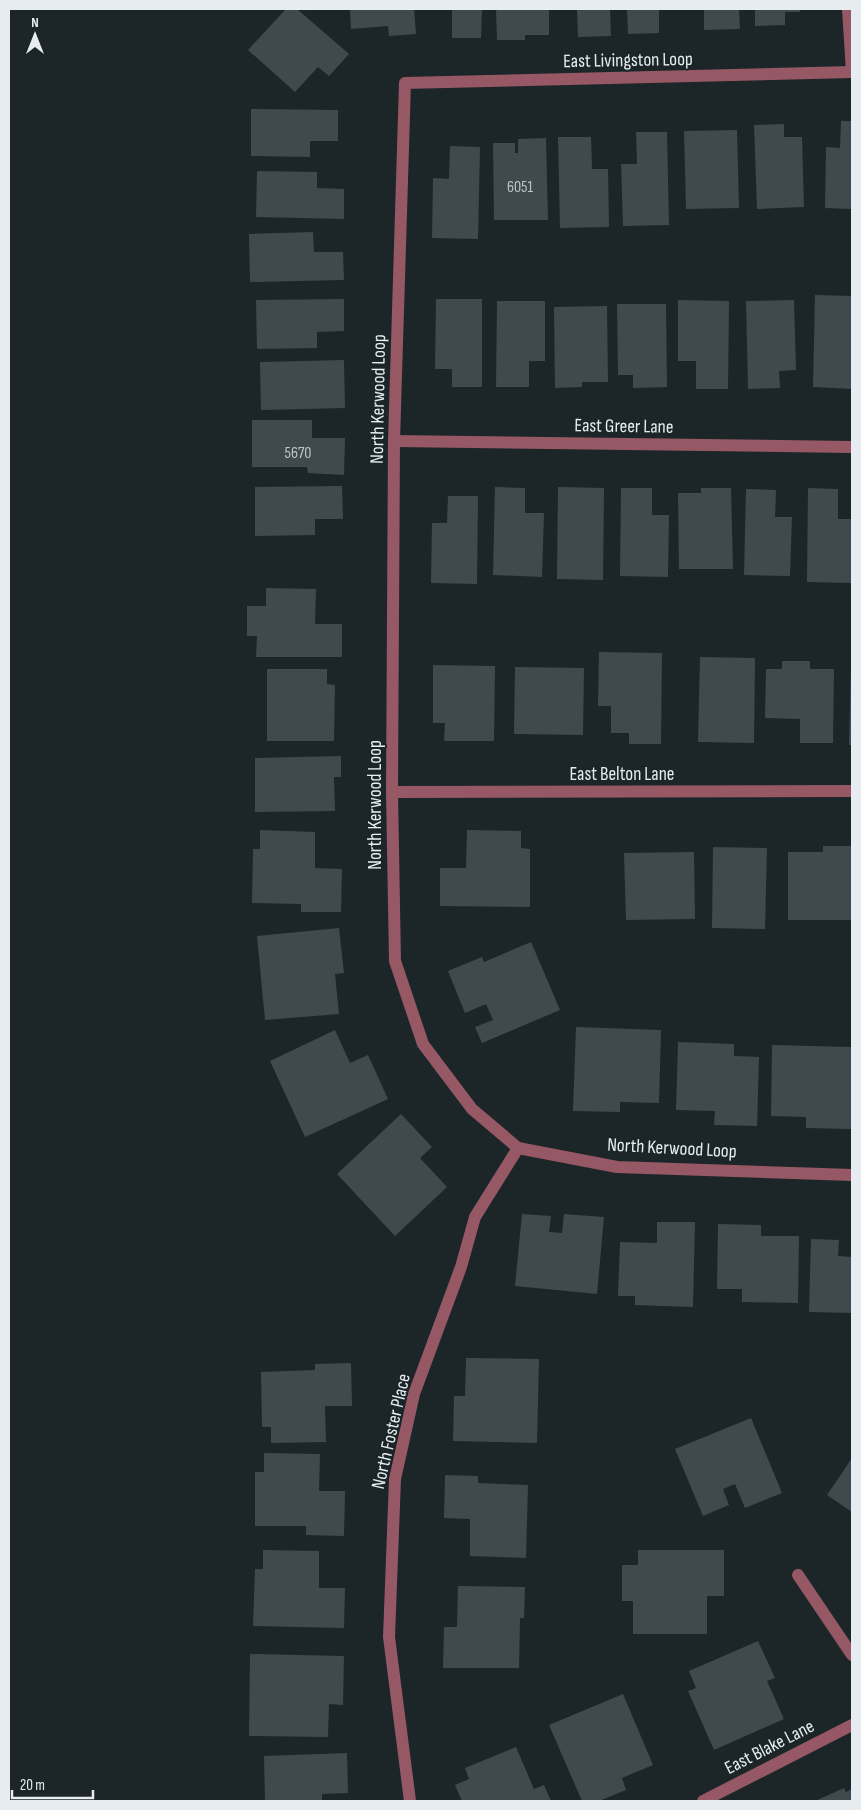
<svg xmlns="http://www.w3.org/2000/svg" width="861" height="1810" font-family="'Sofia Sans Condensed',sans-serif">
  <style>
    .building { fill: #404a4e }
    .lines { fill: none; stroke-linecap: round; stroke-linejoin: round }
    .minor { stroke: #955864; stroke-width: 12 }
    .labels { text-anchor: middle; stroke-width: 4; stroke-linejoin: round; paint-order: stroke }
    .number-label { font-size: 16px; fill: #bcc4c7 }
    .street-label { font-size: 19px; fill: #e6ecef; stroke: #1c2528 }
  </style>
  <rect width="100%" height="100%" fill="#1c2528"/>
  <g class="building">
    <polygon points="286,9 297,9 349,54 329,76 318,67 295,92 248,50"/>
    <polygon points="350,9 414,9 416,34 389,36 388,26 351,29"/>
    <polygon points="452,9 482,9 481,38 452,38"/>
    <polygon points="496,9 549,9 549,35 525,35 525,40 497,40"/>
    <polygon points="577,9 610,9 611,36 578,37"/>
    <polygon points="627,9 659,9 659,33 628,34"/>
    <polygon points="704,9 739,9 740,29 704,30"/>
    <polygon points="755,9 800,9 800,12 785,12 785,25 755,26"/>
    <polygon points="251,109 338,110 338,141 310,141 310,157 251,156"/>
    <polygon points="841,121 852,121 852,209 825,208 826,147 840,148"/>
    <polygon points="784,124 784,137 802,137 804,207 757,209 754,125"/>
    <polygon points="737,130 739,208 686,209 684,131"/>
    <polygon points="636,132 667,132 669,225 623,226 621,164 637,164"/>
    <polygon points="558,137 591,137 592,169 608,169 609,227 560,228"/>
    <polygon points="546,138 548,220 494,220 493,143 515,143 515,153 518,153 518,139"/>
    <polygon points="450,146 480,147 478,239 432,238 433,178 449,179"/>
    <polygon points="257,171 317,172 317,188 344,189 344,219 256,217"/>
    <polygon points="313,232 314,252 343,252 344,280 250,282 249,234"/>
    <polygon points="815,295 852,296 852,389 813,387"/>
    <polygon points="344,299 344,331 317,332 317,348 257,349 256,300"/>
    <polygon points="436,299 482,299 482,387 452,387 452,369 435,369"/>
    <polygon points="678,300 729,301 728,389 696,389 696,361 678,361"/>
    <polygon points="794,300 796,370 779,371 780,388 748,389 746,301"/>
    <polygon points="497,301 545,301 545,361 529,361 529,387 496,387"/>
    <polygon points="617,304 666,304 667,387 633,388 633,375 618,375"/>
    <polygon points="607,306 608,382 582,382 582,387 555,388 554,307"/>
    <polygon points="344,360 345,408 261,410 260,362"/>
    <polygon points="252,420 312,420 312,438 345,438 344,475 308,473 307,467 252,467"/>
    <polygon points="342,486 343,519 315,519 315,535 255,536 255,487"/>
    <polygon points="495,487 525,488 525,513 544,513 542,577 493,575"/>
    <polygon points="558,487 604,488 603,580 557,579"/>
    <polygon points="621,488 652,488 652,515 669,515 668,577 620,576"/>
    <polygon points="701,488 731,488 733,569 679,569 678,493 701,493"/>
    <polygon points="808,488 838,489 838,519 852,519 852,583 807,582"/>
    <polygon points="746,489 776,490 775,517 792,517 790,576 744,575"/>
    <polygon points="448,496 478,496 477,584 431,583 432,523 447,523"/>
    <polygon points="266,588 316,589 315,624 342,624 342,657 256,657 257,636 247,636 247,606 266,606"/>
    <polygon points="599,652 662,653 661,744 629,744 629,733 611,733 611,706 598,706"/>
    <polygon points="700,657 755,658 754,743 698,742"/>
    <polygon points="782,661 810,661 810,669 834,669 833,743 800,743 800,719 765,718 766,669 782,669"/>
    <polygon points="433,665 495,666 494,741 444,741 445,723 433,723"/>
    <polygon points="851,666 852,666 852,745 849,745"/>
    <polygon points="515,667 584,668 583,735 514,734"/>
    <polygon points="267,669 327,669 327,684 335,685 334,741 267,741"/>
    <polygon points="341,756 341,777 334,777 335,811 255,812 255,758"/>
    <polygon points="260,830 315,832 315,868 342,869 341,912 301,912 301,904 252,903 253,849 260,849"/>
    <polygon points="467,830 521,831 521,848 530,849 530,907 440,906 440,868 466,868"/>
    <polygon points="823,846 852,846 852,920 788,920 788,852 823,852"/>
    <polygon points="713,847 767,848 765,929 712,928"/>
    <polygon points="694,852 695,919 626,920 624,853"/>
    <polygon points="339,928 344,973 335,974 339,1014 265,1020 257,936"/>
    <polygon points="531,942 560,1010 482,1043 475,1027 493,1020 486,1004 465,1013 448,971 482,957 484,962"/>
    <polygon points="576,1027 661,1030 659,1103 620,1102 620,1112 573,1111"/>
    <polygon points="335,1030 350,1063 368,1055 388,1099 305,1137 270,1061"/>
    <polygon points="678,1042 734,1044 734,1056 759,1057 757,1126 714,1125 715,1111 676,1110"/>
    <polygon points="772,1045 852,1047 851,1129 806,1128 806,1117 771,1116"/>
    <polygon points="401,1114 432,1147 420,1158 447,1187 395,1236 337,1174"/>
    <polygon points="522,1214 551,1216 549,1232 562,1233 564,1214 604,1217 597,1294 515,1286"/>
    <polygon points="657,1222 695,1222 693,1307 635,1305 635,1296 618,1296 620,1242 657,1243"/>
    <polygon points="718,1224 761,1225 761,1236 799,1236 798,1303 742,1302 742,1289 717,1289"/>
    <polygon points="811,1239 839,1240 838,1256 852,1257 852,1313 809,1312"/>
    <polygon points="466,1358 539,1359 537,1443 453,1441 454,1396 465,1396"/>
    <polygon points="351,1363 352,1406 325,1406 326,1442 271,1443 271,1427 262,1427 261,1372 315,1370 315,1364"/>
    <polygon points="751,1418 782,1493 745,1508 735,1484 723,1489 729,1505 703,1516 675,1449"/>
    <polygon points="264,1453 320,1454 319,1491 345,1491 344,1536 306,1535 306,1526 255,1526 255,1472 264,1472"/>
    <polygon points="852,1458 852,1512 827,1495"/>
    <polygon points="445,1475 478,1476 478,1483 528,1485 526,1558 470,1556 470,1519 444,1518"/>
    <polygon points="263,1550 319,1551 319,1588 345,1588 344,1628 253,1626 255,1569 263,1569"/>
    <polygon points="638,1550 724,1550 724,1596 707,1596 707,1634 633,1634 633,1601 622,1601 622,1565 638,1565"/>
    <polygon points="458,1586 525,1587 524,1618 520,1618 519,1668 443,1668 444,1627 457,1627"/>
    <polygon points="758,1641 775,1678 767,1681 784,1719 714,1750 688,1691 696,1688 689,1671"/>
    <polygon points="250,1654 344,1656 343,1705 329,1704 328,1737 249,1736"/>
    <polygon points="623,1694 653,1765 622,1778 626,1790 599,1801 582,1801 549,1725"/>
    <polygon points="516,1747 534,1789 544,1785 551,1801 462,1801 455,1785 469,1779 465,1768"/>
    <polygon points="347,1753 348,1793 322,1794 322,1801 265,1801 264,1756"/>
    <polygon points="844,1788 846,1792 852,1789 852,1801 815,1801"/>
  </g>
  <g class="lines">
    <g class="minor">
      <polyline points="848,9 852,72"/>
      <polyline points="852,72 405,83 394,441 392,792 395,961 423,1044 472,1109 518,1148 617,1167 852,1175"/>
      <polyline points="394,441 852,447"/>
      <polyline points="392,792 852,791"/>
      <polyline points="798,1575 852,1655"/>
      <polyline points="410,1801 389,1637 395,1479 414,1394 461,1267 475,1217 518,1148"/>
      <polyline points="703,1801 852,1725"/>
    </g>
  </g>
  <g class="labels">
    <g class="number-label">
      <text x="520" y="192">6051</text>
      <text x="298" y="458">5670</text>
    </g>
    <g class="street-label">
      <text transform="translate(628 59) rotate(-1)" y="7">East Livingston Loop</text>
      <text transform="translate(377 399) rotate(-89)" y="7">North Kerwood Loop</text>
      <text transform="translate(624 425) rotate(1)" y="7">East Greer Lane</text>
      <text x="622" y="780">East Belton Lane</text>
      <text transform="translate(374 805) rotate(-90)" y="7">North Kerwood Loop</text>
      <text transform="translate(672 1147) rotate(3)" y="7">North Kerwood Loop</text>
      <text transform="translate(390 1431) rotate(-77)" y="7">North Foster Place</text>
      <text transform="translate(769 1746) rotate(-27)" y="7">East Blake Lane</text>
    </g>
  </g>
  <rect width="861" height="1810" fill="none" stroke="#e6ecef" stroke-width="20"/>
  <g transform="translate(35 35)" stroke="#1c2528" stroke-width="4" paint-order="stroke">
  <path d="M0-4L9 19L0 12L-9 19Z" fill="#e6ecef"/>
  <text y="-8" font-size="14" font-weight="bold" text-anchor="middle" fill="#e6ecef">N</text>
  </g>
  <path d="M12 1790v8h81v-8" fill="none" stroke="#e6ecef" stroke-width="2.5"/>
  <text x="20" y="1790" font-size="15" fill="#e6ecef" stroke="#1c2528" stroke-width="4" paint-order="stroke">20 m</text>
</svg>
